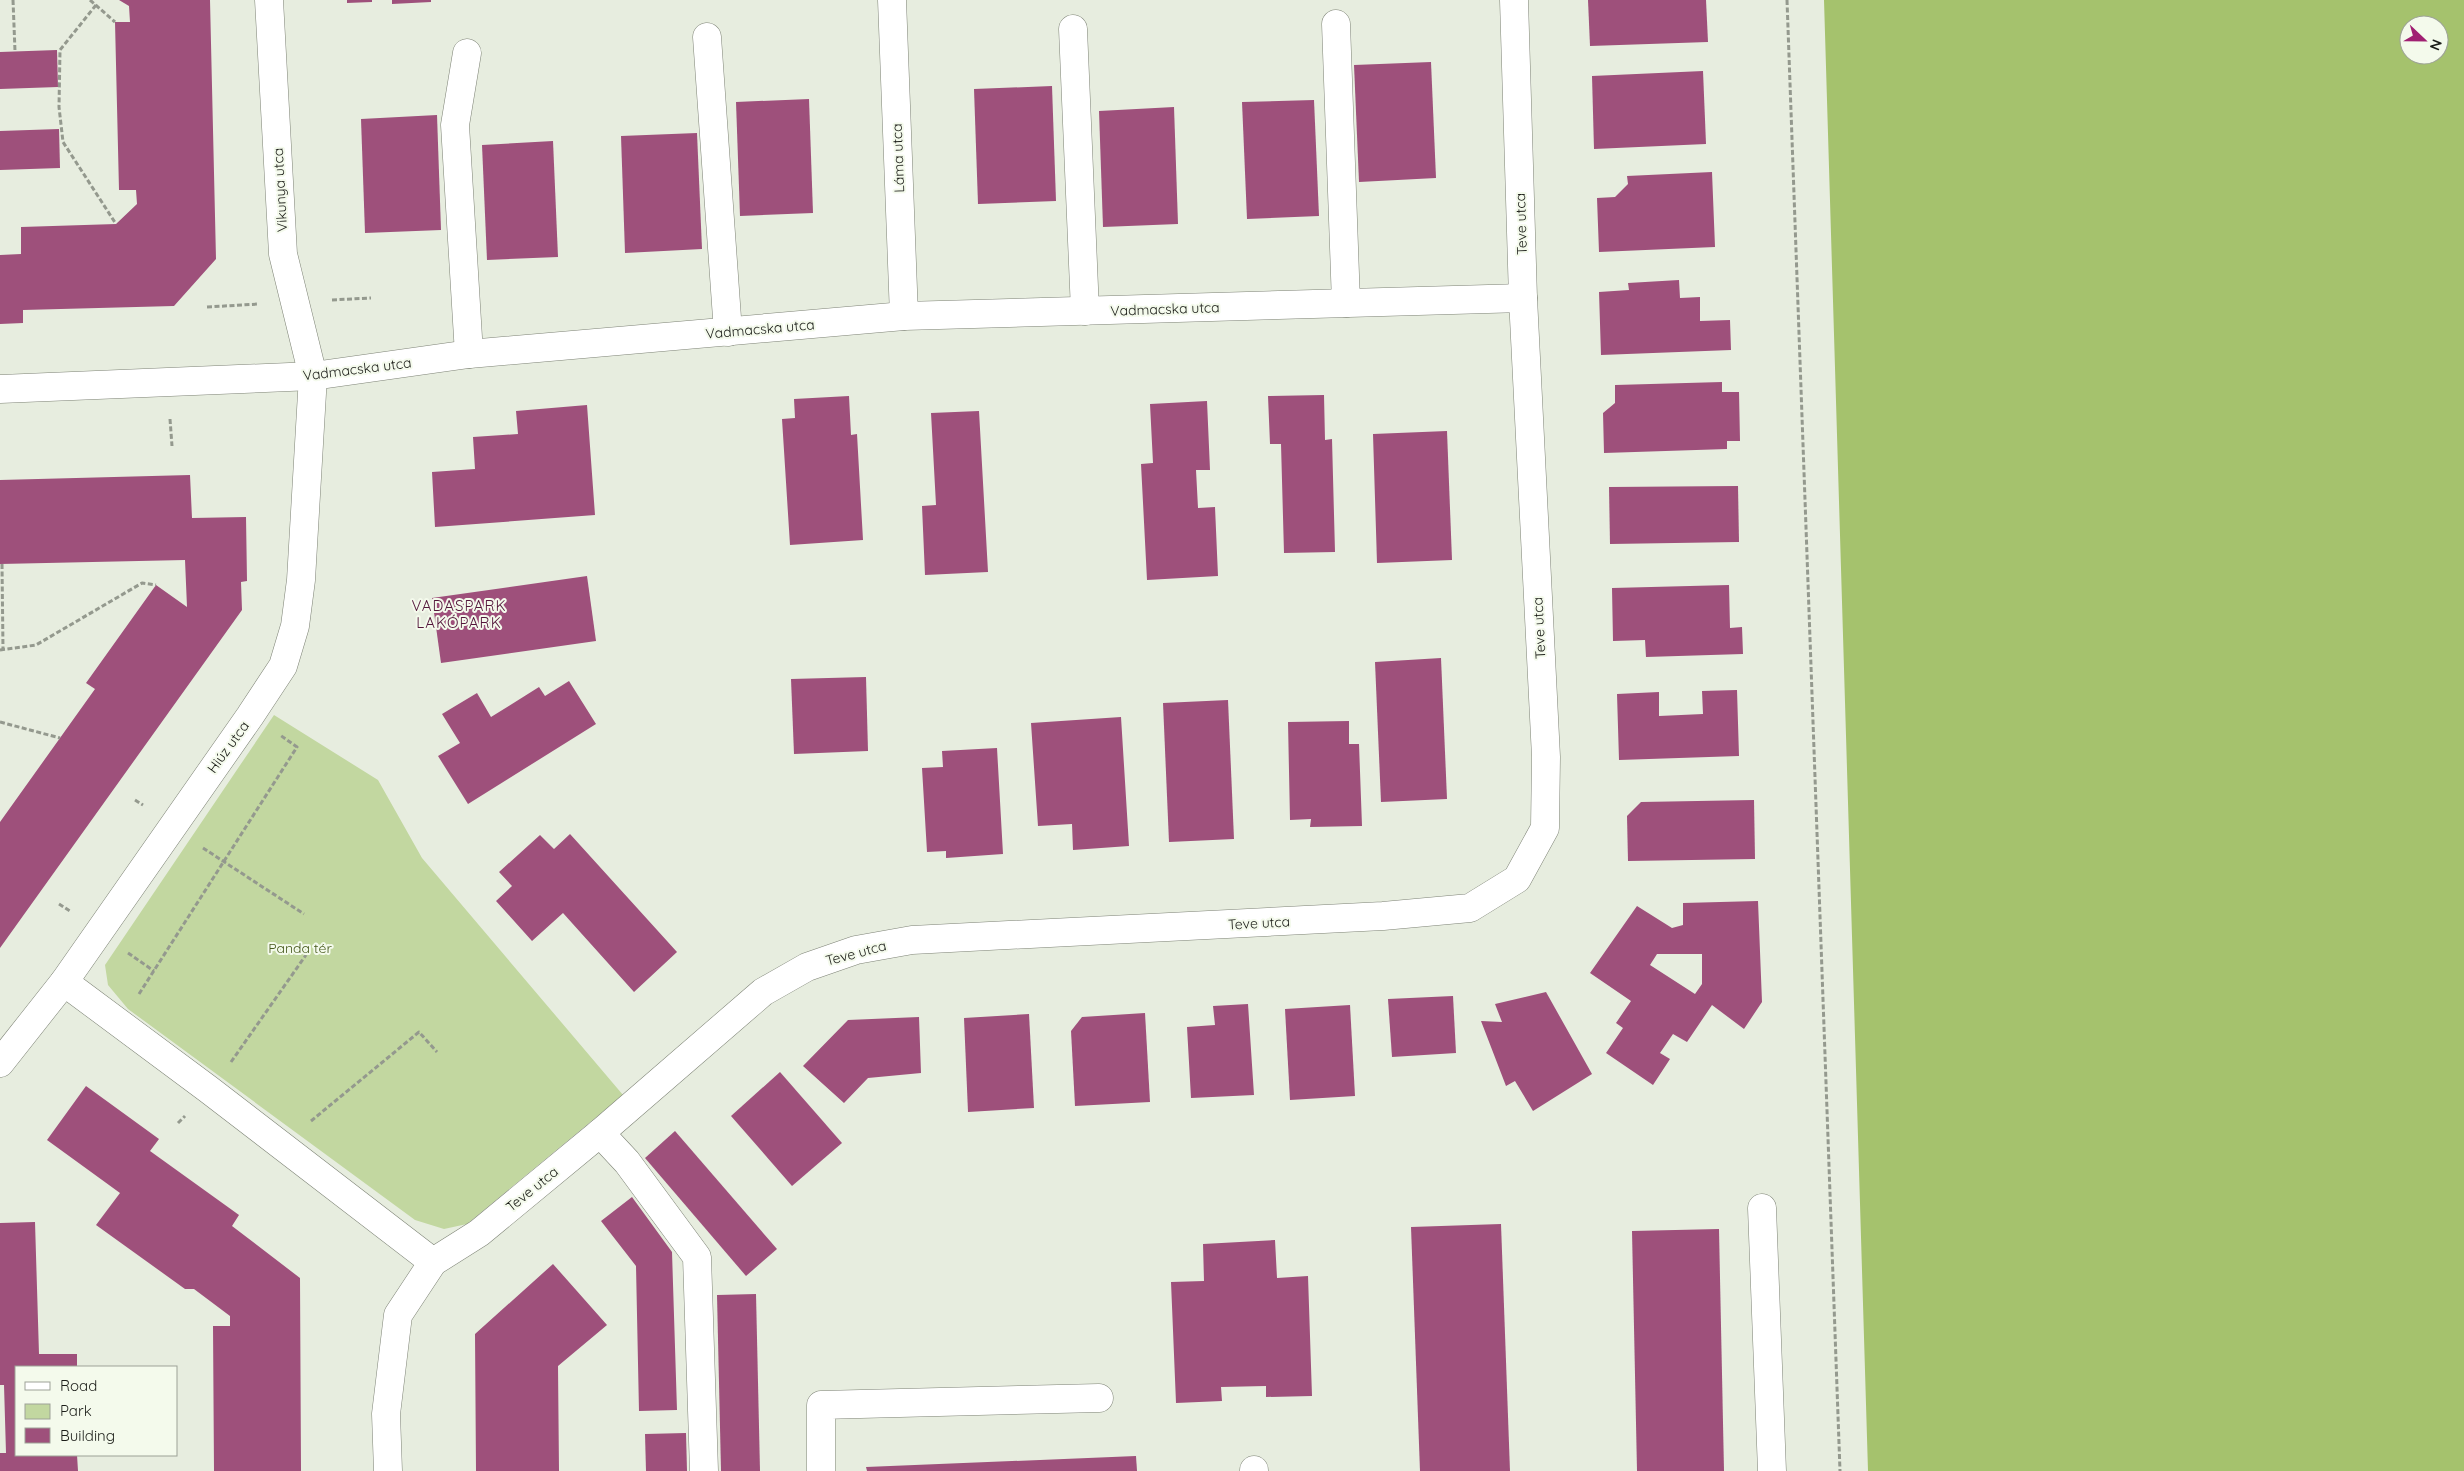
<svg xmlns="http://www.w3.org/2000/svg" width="2464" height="1471" font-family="Quicksand,sans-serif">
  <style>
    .green { fill: #c2d7a0 }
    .forest { fill: #a5c26d; fill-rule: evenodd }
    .building { fill: #9e507b; fill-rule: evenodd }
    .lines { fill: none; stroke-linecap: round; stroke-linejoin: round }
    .minor-casing { stroke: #7e8376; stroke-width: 29 }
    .path { stroke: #94998e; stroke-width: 3; stroke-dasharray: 5 2.5; stroke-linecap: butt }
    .minor { stroke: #fff; stroke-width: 28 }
    .labels { text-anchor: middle; stroke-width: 4; stroke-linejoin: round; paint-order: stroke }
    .street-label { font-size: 14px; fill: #1b1d18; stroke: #f4faec }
    .park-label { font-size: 14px; fill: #475a1e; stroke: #f4faec }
    .neighbourhood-label { font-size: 15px; letter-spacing: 1px; fill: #53163b; stroke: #f4faec }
  </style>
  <rect width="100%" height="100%" fill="#e7eddf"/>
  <polygon class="green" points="274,715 378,780 422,858 623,1095 467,1224 444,1229 415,1220 128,1009 108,985 105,965"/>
  <path class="forest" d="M 1824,0 L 2464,0 L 2464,1471 L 1868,1471 ZM 2409,25 L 2439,25 L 2439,55 L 2409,55 Z"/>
  <g class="building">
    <polygon points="119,0 210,0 216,259 174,306 23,310 23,323 0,324 0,255 21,254 21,227 116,224 137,204 136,190 119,190 115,22 130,22 129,6"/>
    <polygon points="347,0 372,0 372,2 347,3"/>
    <polygon points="392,0 431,0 431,2 392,4"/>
    <polygon points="1588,0 1706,0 1708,42 1590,46"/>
    <polygon points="57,50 58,87 0,89 0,52"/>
    <polygon points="1431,62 1436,178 1359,182 1354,65"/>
    <polygon points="1703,71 1706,144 1594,149 1592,76"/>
    <polygon points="1052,86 1056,201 978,204 974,89"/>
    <polygon points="809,99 813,213 740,216 736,102"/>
    <polygon points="1314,100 1319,216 1247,219 1242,102"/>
    <polygon points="1174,107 1178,224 1103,227 1099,111"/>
    <polygon points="437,115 441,230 365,233 361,119"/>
    <polygon points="59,129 60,168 0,170 0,131"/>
    <polygon points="697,133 702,249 625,253 621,136"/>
    <polygon points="553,141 558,257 487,260 482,145"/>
    <polygon points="1712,172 1715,247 1599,252 1597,198 1615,197 1628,184 1627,176"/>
    <polygon points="1679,280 1680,298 1700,297 1700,321 1730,320 1731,350 1601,355 1599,292 1629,290 1628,283"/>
    <polygon points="1722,382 1722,392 1739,392 1740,441 1727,441 1727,449 1604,453 1603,413 1615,403 1615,385"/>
    <polygon points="1324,395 1325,440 1332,439 1335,552 1284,553 1281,444 1270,444 1268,396"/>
    <polygon points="849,396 851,435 857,434 863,540 790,545 782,419 795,418 794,399"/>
    <polygon points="1207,401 1210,470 1196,470 1198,508 1215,507 1218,576 1147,580 1141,464 1153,463 1150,404"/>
    <polygon points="587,405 595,515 435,527 432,472 475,469 473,437 518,434 516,411"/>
    <polygon points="979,411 988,572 925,575 922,506 936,505 931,413"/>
    <polygon points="1447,431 1452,560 1377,563 1373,434"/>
    <polygon points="190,475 192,518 246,517 247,581 241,582 242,610 0,948 0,822 95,689 86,683 156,585 187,607 185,560 0,564 0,480"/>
    <polygon points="1738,486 1739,542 1610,544 1609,487"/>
    <polygon points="587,576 596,641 441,663 432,598"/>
    <polygon points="1729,585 1730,628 1742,627 1743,654 1646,657 1645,640 1613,641 1612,588"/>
    <polygon points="1441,658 1447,799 1381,802 1375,662"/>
    <polygon points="866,677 868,751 794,754 791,679"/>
    <polygon points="569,681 596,724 468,804 438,756 460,743 442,714 477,693 491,717 539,687 545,696"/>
    <polygon points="1737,690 1739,756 1619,760 1617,694 1659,692 1659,716 1703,714 1702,691"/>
    <polygon points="1228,700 1234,839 1169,842 1163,703"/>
    <polygon points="1121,717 1129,846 1073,850 1072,824 1038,826 1031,723"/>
    <polygon points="1349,721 1349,744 1359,744 1362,826 1310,827 1311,819 1290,820 1288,722"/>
    <polygon points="997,748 1003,854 946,858 946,851 927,852 922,768 943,767 942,751"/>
    <polygon points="1754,800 1755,859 1628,861 1627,816 1641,802"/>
    <polygon points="570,834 677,952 634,992 563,913 532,941 496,901 512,886 499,872 540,835 554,849"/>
    <path d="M 1758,901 L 1762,1002 L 1744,1029 L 1712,1005 L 1687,1042 L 1673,1034 L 1660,1053 L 1670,1059 L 1653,1085 L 1606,1053 L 1623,1028 L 1616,1023 L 1631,1001 L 1590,973 L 1637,906 L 1672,928 L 1683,925 L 1683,903 ZM 1657,954 L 1702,954 L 1702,984 L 1695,994 L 1650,965 Z"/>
    <polygon points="1546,992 1592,1074 1533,1111 1515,1081 1506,1086 1481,1021 1502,1022 1495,1004"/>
    <polygon points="1453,996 1456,1053 1392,1057 1388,999"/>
    <polygon points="1248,1004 1254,1095 1191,1098 1187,1027 1215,1025 1213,1006"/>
    <polygon points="1350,1005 1355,1096 1290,1100 1285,1009"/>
    <polygon points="1145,1013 1150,1102 1075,1106 1071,1031 1082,1017"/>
    <polygon points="1029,1014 1034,1108 968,1112 964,1018"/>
    <polygon points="919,1017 921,1073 868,1078 844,1103 803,1066 848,1020"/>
    <polygon points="780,1072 842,1143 792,1186 731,1116"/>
    <polygon points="86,1086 159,1139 150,1151 239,1215 232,1226 300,1278 301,1471 214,1471 213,1326 230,1326 230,1316 194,1289 185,1289 96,1225 120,1193 47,1140"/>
    <polygon points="675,1131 777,1249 746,1276 645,1158"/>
    <polygon points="632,1197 672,1252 677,1410 639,1411 636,1266 601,1221"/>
    <polygon points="35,1222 39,1354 77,1354 77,1367 16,1367 16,1455 77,1455 78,1471 0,1471 0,1453 6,1453 4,1385 0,1385 0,1223"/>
    <polygon points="1501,1224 1510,1471 1420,1471 1411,1227"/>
    <polygon points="1719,1229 1724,1471 1637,1471 1632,1231"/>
    <polygon points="1275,1240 1277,1278 1308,1276 1312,1396 1266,1397 1266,1386 1221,1387 1222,1401 1176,1403 1171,1282 1204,1281 1203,1244"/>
    <polygon points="553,1264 607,1325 558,1366 559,1471 476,1471 475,1334"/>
    <polygon points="756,1294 760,1471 721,1471 717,1295"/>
    <polygon points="686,1433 687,1471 646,1471 645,1434"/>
    <polygon points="1136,1456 1137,1471 867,1471 866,1467"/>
  </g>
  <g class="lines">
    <g class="minor-casing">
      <g id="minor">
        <polyline points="892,0 904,316"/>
        <polyline points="1336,24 1346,303"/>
        <polyline points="1073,29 1085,311"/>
        <polyline points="707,37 728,332"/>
        <polyline points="467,53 455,125 469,354"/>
        <polyline points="0,389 313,376 469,354 904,316 1523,298"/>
        <polyline points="64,982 208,1089 433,1262"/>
        <polyline points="0,1063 64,982 250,716 283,666 295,626 301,580 313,376 283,254 269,0"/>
        <polyline points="600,1133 627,1162 697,1257 704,1471"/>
        <polyline points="1762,1208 1772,1471"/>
        <polyline points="1254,1470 1254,1471"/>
        <polyline points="388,1471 386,1414 398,1315 433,1262 479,1233 600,1133 763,992 807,967 856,950 912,940 1383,916 1470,908 1517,879 1545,828 1546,757 1523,298 1514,0"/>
        <polyline points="821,1471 821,1405 1099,1398"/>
      </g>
    </g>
    <g class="path">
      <polyline points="13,0 15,51"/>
      <polyline points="90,0 115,22"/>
      <polyline points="1787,0 1840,1471"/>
      <polyline points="96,5 60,50 59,107 63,142 116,224"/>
      <polyline points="332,300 371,298"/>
      <polyline points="207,307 259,304"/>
      <polyline points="170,419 172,446"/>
      <polyline points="2,564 3,649"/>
      <polyline points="0,650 36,645 142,583 156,585"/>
      <polyline points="0,722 60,738"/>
      <polyline points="135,800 143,805"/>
      <polyline points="203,848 304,914"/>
      <polyline points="59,904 70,911"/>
      <polyline points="128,953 154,971"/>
      <polyline points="139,994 297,747 280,735"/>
      <polyline points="231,1062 306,955"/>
      <polyline points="311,1121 419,1032 437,1052"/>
      <polyline points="178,1123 185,1116"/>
    </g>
    <use href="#minor" class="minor"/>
  </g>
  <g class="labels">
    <g class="street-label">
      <text transform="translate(898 158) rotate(-92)" y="5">Láma utca</text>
      <text transform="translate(280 190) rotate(-93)" y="5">Vikunya utca</text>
      <text transform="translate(1521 224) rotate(-92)" y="5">Teve utca</text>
      <text transform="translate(1165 309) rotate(-2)" y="5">Vadmacska utca</text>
      <text transform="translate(760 329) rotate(-5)" y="5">Vadmacska utca</text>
      <text transform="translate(357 369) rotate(-7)" y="5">Vadmacska utca</text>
      <text transform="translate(1539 628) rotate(-93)" y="5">Teve utca</text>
      <text transform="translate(228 747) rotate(-54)" y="5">Hiúz utca</text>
      <text transform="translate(1259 923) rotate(-3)" y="5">Teve utca</text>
      <text transform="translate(856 953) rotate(-15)" y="5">Teve utca</text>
      <text transform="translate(532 1189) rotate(-39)" y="5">Teve utca</text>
    </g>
    <g class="park-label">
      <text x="300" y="953">Panda tér</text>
    </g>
    <g class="neighbourhood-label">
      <text x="459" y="611">VADASPARK<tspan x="459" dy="17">LAKÓPARK</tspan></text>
    </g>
  </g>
  <rect x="15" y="1366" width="162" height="90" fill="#f4faec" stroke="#9da297"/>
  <rect x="25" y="1382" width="25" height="8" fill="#ffffff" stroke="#9da297"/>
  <text x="60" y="1391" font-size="15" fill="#1b1d18">Road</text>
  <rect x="25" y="1404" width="25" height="15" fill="#c2d7a0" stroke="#9da297"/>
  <text x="60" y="1416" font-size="15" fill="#1b1d18">Park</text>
  <rect x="25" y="1428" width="25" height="15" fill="#9e507b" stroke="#9da297"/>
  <text x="60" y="1441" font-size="15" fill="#1b1d18">Building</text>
  <g transform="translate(2424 40) rotate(112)"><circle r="24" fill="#f4faec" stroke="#9da297"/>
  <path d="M0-4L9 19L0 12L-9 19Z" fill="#a02072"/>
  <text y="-8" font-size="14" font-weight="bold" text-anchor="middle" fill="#1b1d18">N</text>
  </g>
</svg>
